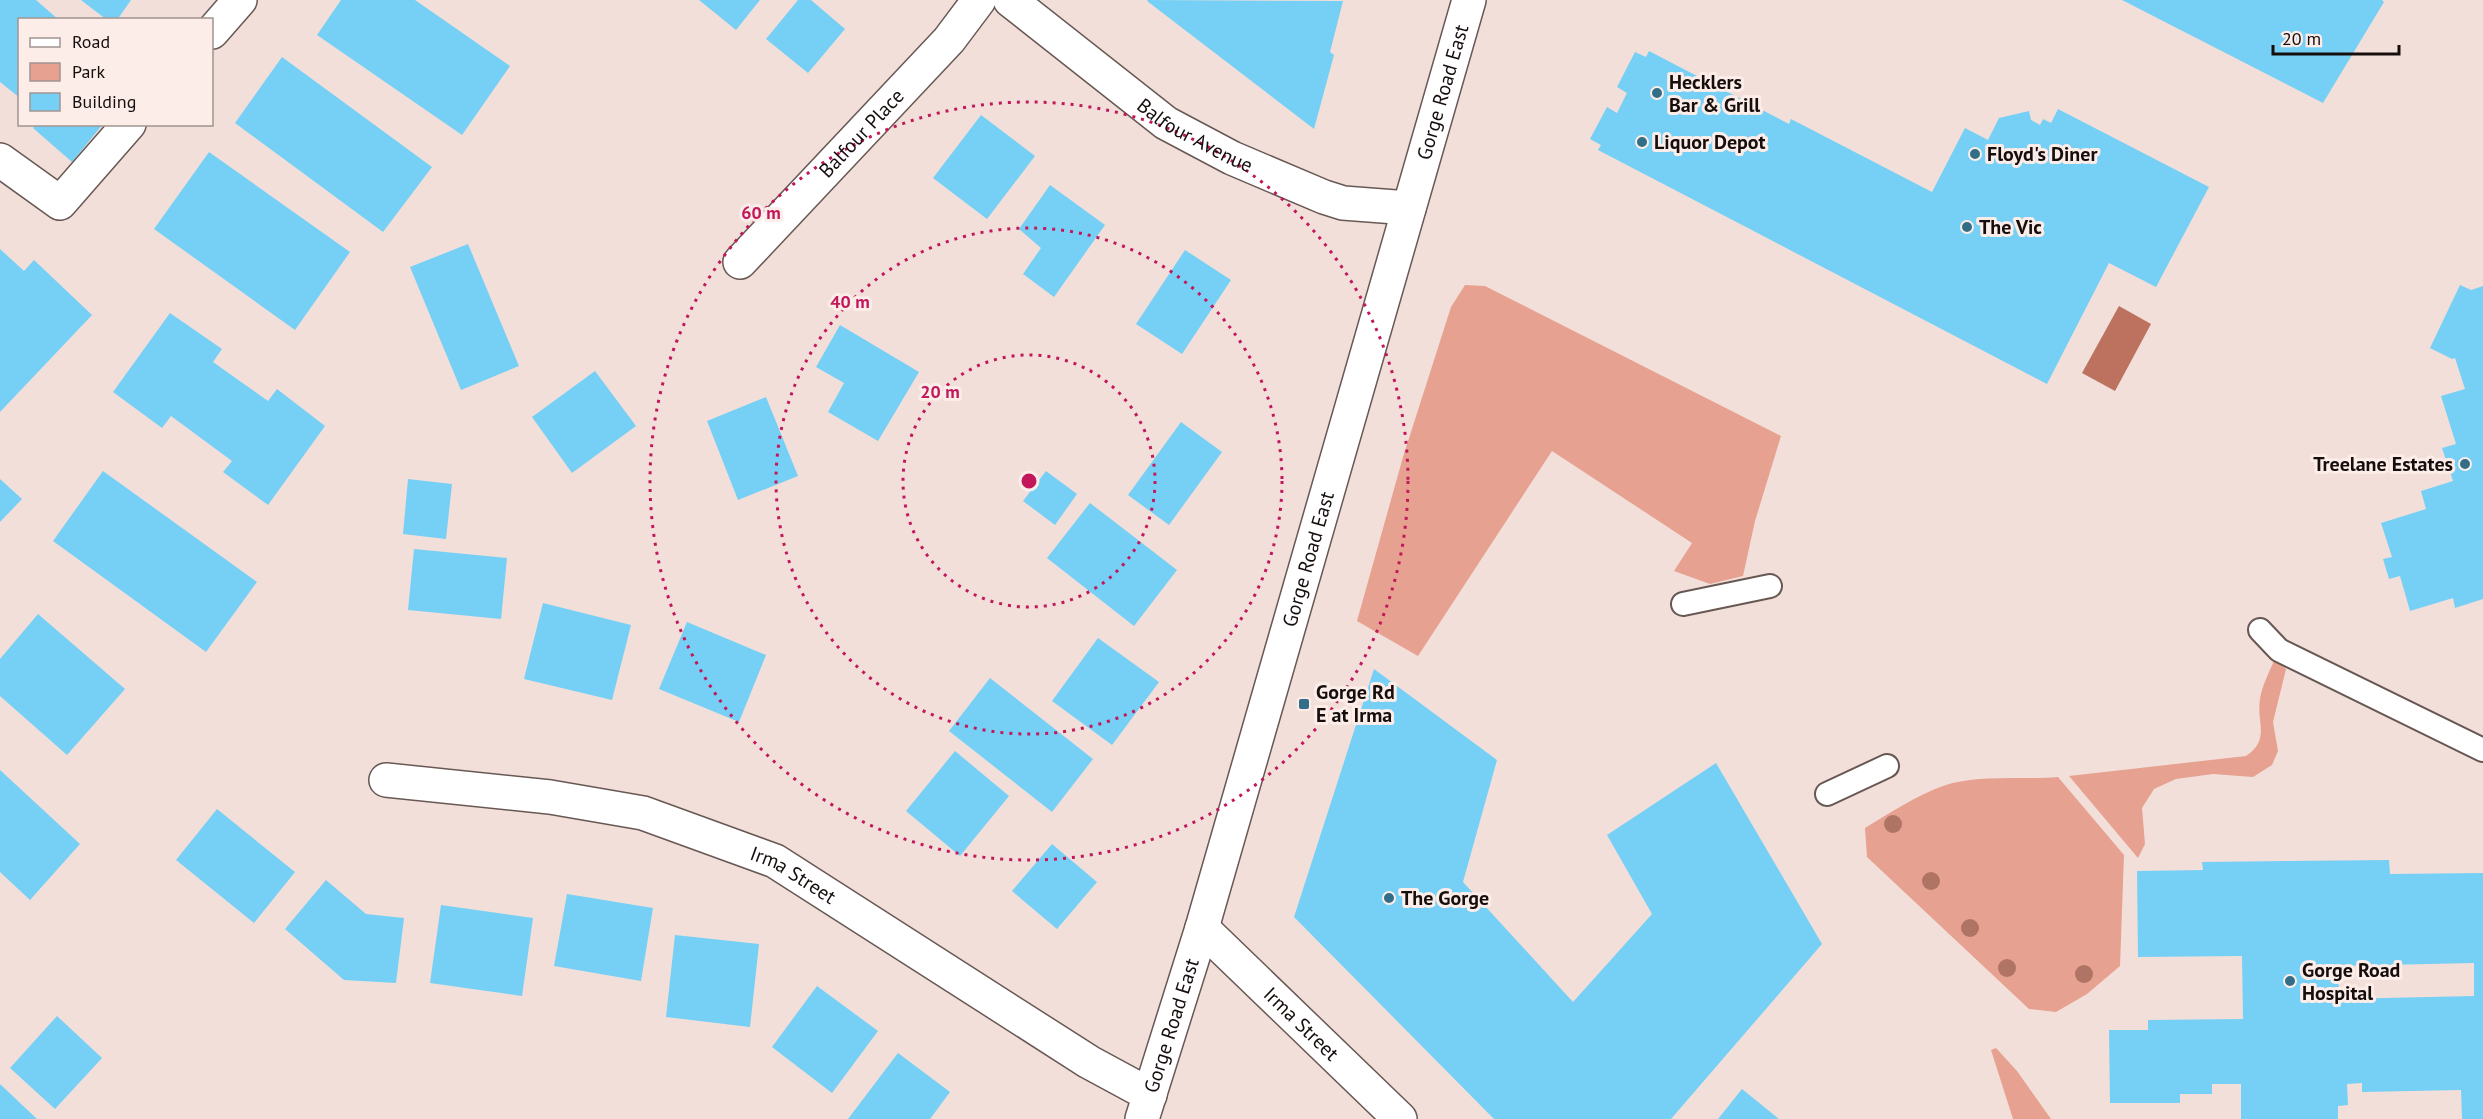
<svg xmlns="http://www.w3.org/2000/svg" width="2483" height="1119" font-family="'PT Sans',sans-serif">
  <style>
    .green { fill: #e6a191 }
    .water { fill: #bd715f }
    .building { fill: #76d0f5; fill-rule: evenodd }
    .lines { fill: none; stroke-linecap: round; stroke-linejoin: round }
    .service-casing { stroke: #685854; stroke-width: 26 }
    .minor-casing { stroke: #685854; stroke-width: 36 }
    .secondary-casing { stroke: #685854; stroke-width: 36 }
    .service { stroke: #fff; stroke-width: 22 }
    .minor { stroke: #fff; stroke-width: 33 }
    .secondary { stroke: #fff; stroke-width: 33 }
    .tree { fill: #af7464 }
    .ring { fill: none; stroke: #c2185b; stroke-width: 3; stroke-dasharray: 3 6 }
    .poi-dot { fill: #326e86; stroke: #fcede9; stroke-width: 2 }
    .labels { text-anchor: middle; stroke-width: 6; stroke-linejoin: round; paint-order: stroke }
    .poi-label { font-size: 20px; font-weight: bold; fill: #150e0d; stroke: #fcede9; text-anchor: start }
    .street-label { font-size: 20px; fill: #150e0d; stroke: #fcede9 }
    .centre { fill: #c2185b; stroke: #fcede9; stroke-width: 3 }
    .ring-label { font-size: 18px; text-anchor: middle; font-weight: bold; fill: #c2185b; stroke: #fcede9; stroke-width: 6; stroke-linejoin: round; paint-order: stroke }
  </style>
  <rect width="100%" height="100%" fill="#f2dfda"/>
  <g class="green">
    <polygon points="1465,285 1485,286 1781,436 1755,521 1743,576 1710,584 1674,571 1692,543 1552,451 1418,656 1357,621 1403,457 1451,307"/>
    <path d="M 2275,658 L 2286,669 L 2273,722 L 2278,751 L 2272,765 L 2253,777 L 2213,774 L 2176,779 L 2154,789 L 2142,808 L 2145,844 L 2138,858 L 2069,776 L 2246,756 C 2271,739 2256,723 2260,699 C 2262,685 2270,671 2275,658 Z"/>
    <path d="M 2058,777 L 2124,855 L 2120,966 L 2087,994 L 2056,1012 L 2029,1009 L 1867,857 L 1865,828 C 1890,813 1915,796 1943,786 C 1976,774 2022,780 2058,777 Z"/>
    <polygon points="1996,1048 2017,1071 2051,1119 2013,1119 1991,1050"/>
  </g>
  <polygon class="water" points="2119,306 2151,324 2115,391 2082,373"/>
  <g class="building">
    <polygon points="0,0 36,0 59,20 20,20 20,98 0,82"/>
    <polygon points="81,0 131,0 117,20 107,20"/>
    <polygon points="341,0 415,0 510,66 462,135 317,35"/>
    <polygon points="699,0 760,0 736,30"/>
    <polygon points="798,0 811,0 845,29 808,73 766,39"/>
    <polygon points="1148,0 1343,1 1330,52 1334,55 1314,129 1147,1"/>
    <polygon points="2122,0 2382,0 2384,2 2323,103"/>
    <polygon points="1649,51 1789,124 1791,119 1932,192 1965,128 1988,140 1999,118 2029,111 2031,120 2040,125 2043,119 2051,123 2058,109 2209,187 2156,287 2109,263 2047,384 1598,150 1601,145 1590,139 1607,107 1617,113 1627,93 1617,87 1635,52 1646,57"/>
    <polygon points="282,57 432,167 383,232 235,123"/>
    <polygon points="981,115 1035,156 987,219 933,178"/>
    <polygon points="36,124 103,124 72,162 33,128"/>
    <polygon points="209,152 350,252 295,330 154,229"/>
    <polygon points="1050,185 1105,225 1054,297 1023,274 1041,248 1019,229"/>
    <polygon points="468,244 519,366 461,390 410,267"/>
    <polygon points="0,249 24,271 34,260 92,315 0,412"/>
    <polygon points="1185,250 1231,280 1182,354 1136,324"/>
    <polygon points="2460,285 2471,290 2483,286 2483,599 2455,608 2453,598 2410,611 2400,576 2389,579 2383,559 2392,557 2381,523 2426,509 2421,491 2453,481 2442,448 2456,444 2441,396 2465,389 2455,358 2452,359 2430,348"/>
    <polygon points="170,313 222,349 213,362 268,401 277,389 325,426 268,505 223,472 232,461 171,416 162,428 113,392"/>
    <polygon points="840,325 919,372 878,441 828,412 844,383 816,367"/>
    <polygon points="595,371 636,426 572,473 532,417"/>
    <polygon points="766,397 798,476 738,500 707,421"/>
    <polygon points="1181,422 1222,452 1169,525 1128,495"/>
    <polygon points="103,471 257,582 206,652 53,541"/>
    <polygon points="1046,471 1077,494 1055,525 1023,501"/>
    <polygon points="0,479 22,499 0,522"/>
    <polygon points="408,479 452,484 446,539 403,534"/>
    <polygon points="1090,503 1177,570 1134,626 1047,558"/>
    <polygon points="414,549 507,558 501,619 408,610"/>
    <polygon points="543,603 631,625 612,700 524,679"/>
    <polygon points="38,614 125,689 67,755 0,696 0,659"/>
    <polygon points="687,622 766,655 739,722 659,689"/>
    <polygon points="1098,638 1159,682 1112,745 1052,701"/>
    <polygon points="1374,669 1497,760 1463,882 1573,1002 1652,914 1607,835 1716,763 1822,944 1671,1119 1494,1119 1294,917"/>
    <polygon points="990,678 1093,759 1052,812 949,731"/>
    <polygon points="955,751 1009,796 960,856 906,811"/>
    <polygon points="0,770 80,844 30,900 0,872"/>
    <polygon points="217,809 295,872 254,923 176,860"/>
    <polygon points="1052,844 1097,882 1057,929 1012,891"/>
    <path d="M 2389,860 L 2390,874 L 2483,873 L 2483,1119 L 2462,1119 L 2461,1090 L 2362,1092 L 2362,1083 L 2347,1084 L 2348,1105 L 2338,1106 L 2338,1119 L 2241,1119 L 2241,1084 L 2212,1084 L 2212,1094 L 2180,1094 L 2180,1103 L 2110,1103 L 2109,1030 L 2148,1030 L 2148,1020 L 2243,1019 L 2242,956 L 2138,957 L 2137,871 L 2203,870 L 2202,862 ZM 2474,963 L 2474,996 L 2339,999 L 2338,966 Z"/>
    <polygon points="326,880 366,914 404,918 396,983 344,980 285,929"/>
    <polygon points="567,894 653,908 641,981 554,966"/>
    <polygon points="441,905 533,918 522,996 430,983"/>
    <polygon points="675,935 759,944 750,1027 666,1017"/>
    <polygon points="817,986 878,1031 832,1093 772,1047"/>
    <polygon points="57,1016 102,1058 55,1109 10,1068"/>
    <polygon points="898,1053 950,1092 930,1119 848,1119"/>
    <polygon points="0,1084 37,1119 0,1119"/>
    <polygon points="1742,1089 1779,1119 1718,1119"/>
  </g>
  <g class="lines">
    <g class="service-casing">
      <g id="service">
        <polyline points="1683,604 1770,586"/>
        <polyline points="2260,630 2279,650 2483,750"/>
        <polyline points="1827,794 1887,766"/>
      </g>
    </g>
    <g class="minor-casing">
      <g id="minor">
        <path id="s1" d="M 1010,0 L 1166,123 L 1232,158 L 1324,197 L 1343,203 L 1409,208"/>
        <polyline points="212,32 240,0"/>
        <polyline points="0,160 60,203 129,124"/>
        <path id="s2" d="M 740,262 L 949,40 L 979,0"/>
        <path id="s3" d="M 386,780 L 550,797 L 643,813 L 775,861 L 1089,1062 L 1150,1095"/>
        <path id="s4" d="M 1202,928 L 1400,1119"/>
      </g>
    </g>
    <g class="secondary-casing">
      <g id="secondary">
        <path id="s5" d="M 1142,1119 L 1202,928 L 1469,0"/>
      </g>
    </g>
    <use href="#service" class="service"/>
    <use href="#minor" class="minor"/>
    <use href="#secondary" class="secondary"/>
  </g>
  <g class="tree">
    <circle cx="1893" cy="824" r="9"/>
    <circle cx="1931" cy="881" r="9"/>
    <circle cx="1970" cy="928" r="9"/>
    <circle cx="2007" cy="968" r="9"/>
    <circle cx="2084" cy="974" r="9"/>
  </g>
  <g class="ring">
    <circle cx="1029" cy="481" r="126"/>
    <circle cx="1029" cy="481" r="253"/>
    <circle cx="1029" cy="481" r="379"/>
  </g>
  <g class="poi-dot">
    <circle cx="1657" cy="93" r="6"/>
    <circle cx="1642" cy="142" r="6"/>
    <circle cx="1975" cy="154" r="6"/>
    <circle cx="1967" cy="227" r="6"/>
    <circle cx="2465" cy="464" r="6"/>
    <rect x="1298" y="698" width="12" height="12" rx="3"/>
    <circle cx="1389" cy="898" r="6"/>
    <circle cx="2290" cy="981" r="6"/>
  </g>
  <g class="labels">
    <g class="poi-label">
      <text x="1669" y="89">Hecklers<tspan x="1669" dy="23">Bar &amp; Grill</tspan></text>
      <text x="1654" y="149">Liquor Depot</text>
      <text x="1987" y="161">Floyd's Diner</text>
      <text x="1979" y="234">The Vic</text>
      <text x="2453" y="471" text-anchor="end">Treelane Estates</text>
      <text x="1316" y="699">Gorge Rd<tspan x="1316" dy="23">E at Irma</tspan></text>
      <text x="1401" y="905">The Gorge</text>
      <text x="2302" y="977">Gorge Road<tspan x="2302" dy="23">Hospital</tspan></text>
    </g>
    <g class="street-label">
      <text dy="7" stroke="none"><textPath href="#s5" startOffset="1070">Gorge Road East</textPath></text>
      <text dy="7" stroke="none"><textPath href="#s2" startOffset="177">Balfour Place</textPath></text>
      <text dy="7" stroke="none"><textPath href="#s1" startOffset="230">Balfour Avenue</textPath></text>
      <text dy="7" stroke="none"><textPath href="#s5" startOffset="584">Gorge Road East</textPath></text>
      <text dy="7" stroke="none"><textPath href="#s3" startOffset="422">Irma Street</textPath></text>
      <text dy="7" stroke="none"><textPath href="#s4" startOffset="138">Irma Street</textPath></text>
      <text dy="7" stroke="none"><textPath href="#s5" startOffset="98">Gorge Road East</textPath></text>
    </g>
  </g>
  <circle cx="1029" cy="481" r="9" class="centre"/>
  <g class="ring-label">
    <text x="761" y="219">60 m</text>
    <text x="850" y="308">40 m</text>
    <text x="940" y="398">20 m</text>
  </g>
  <rect x="18" y="18" width="195" height="108" fill="#fcede9" stroke="#a09491" stroke-width="1.5"/>
  <rect x="30" y="38" width="30" height="9" fill="#ffffff" stroke="#a09491" stroke-width="1.5"/>
  <text x="72" y="48" font-size="18" fill="#150e0d">Road</text>
  <rect x="30" y="63" width="30" height="18" fill="#e6a191" stroke="#a09491" stroke-width="1.5"/>
  <text x="72" y="78" font-size="18" fill="#150e0d">Park</text>
  <rect x="30" y="93" width="30" height="18" fill="#76d0f5" stroke="#a09491" stroke-width="1.5"/>
  <text x="72" y="108" font-size="18" fill="#150e0d">Building</text>
  <path d="M2273 45v9h126v-9" fill="none" stroke="#150e0d" stroke-width="3"/>
  <text x="2282" y="45" font-size="18" fill="#150e0d" stroke="#fcede9" stroke-width="4.5" paint-order="stroke">20 m</text>
</svg>
